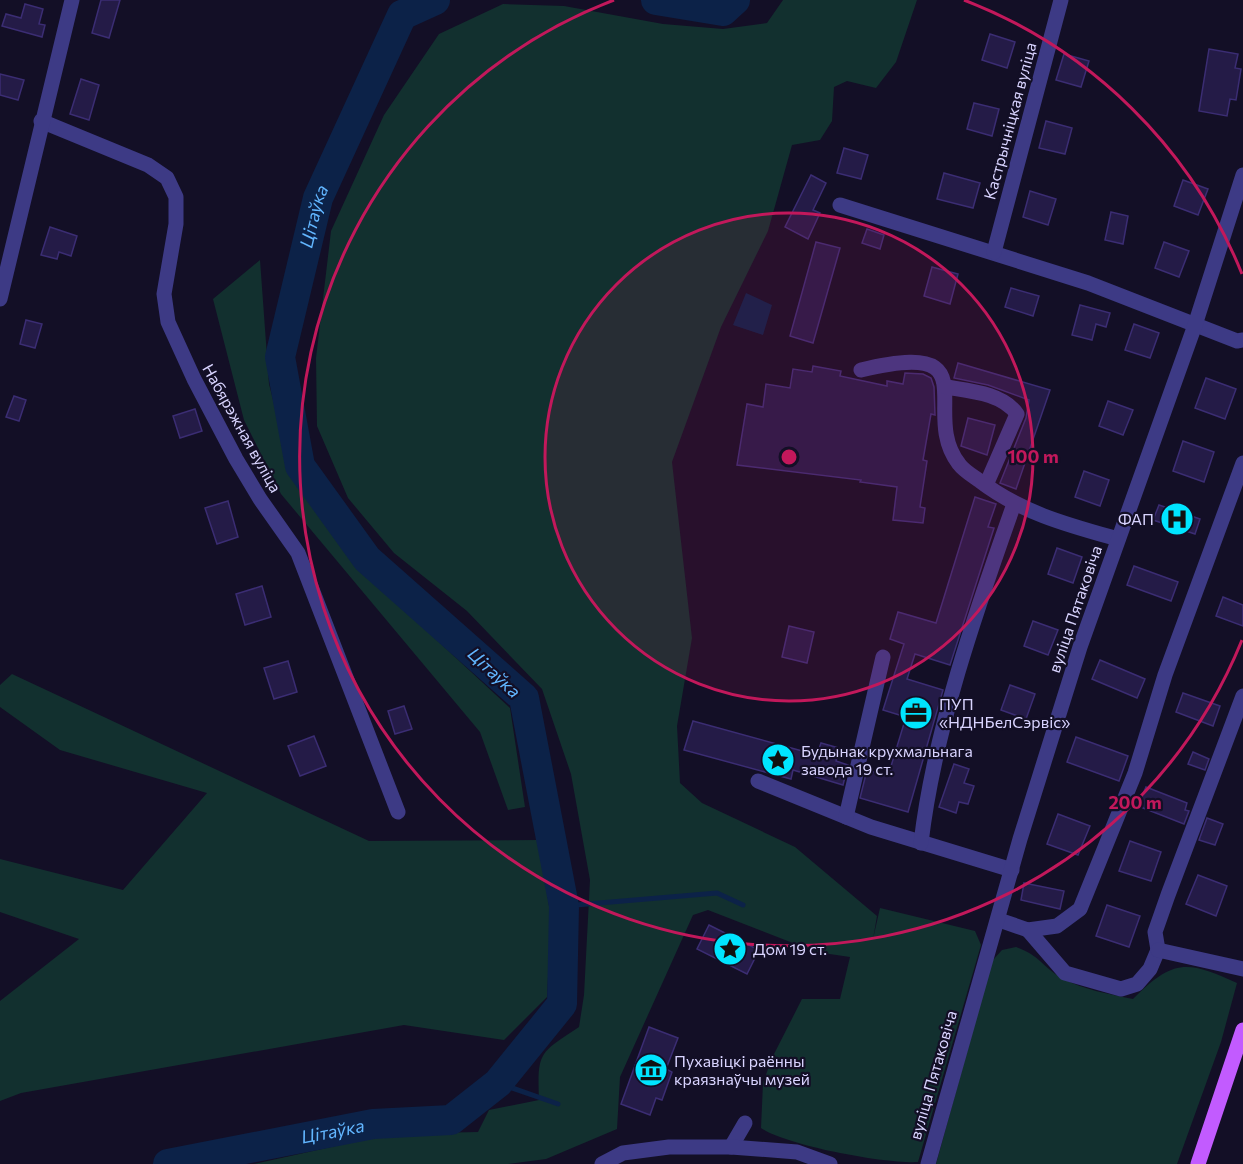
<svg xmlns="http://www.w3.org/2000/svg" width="1243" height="1164" font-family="Commissioner,sans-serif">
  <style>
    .green { fill: #12302f }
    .water { fill: #0c2248 }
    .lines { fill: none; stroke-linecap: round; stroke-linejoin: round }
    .stream { stroke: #0c2248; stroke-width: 5 }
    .river { stroke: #0c2248; stroke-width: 30 }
    .building { fill: #241b47; stroke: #3b2d73; stroke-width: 1.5 }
    .minor { stroke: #3d3a85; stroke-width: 15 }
    .major { stroke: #c25bff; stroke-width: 15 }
    .ring { fill: none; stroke: #c2185b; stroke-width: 3 }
    .labels { text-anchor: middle; stroke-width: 4.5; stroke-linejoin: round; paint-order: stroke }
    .street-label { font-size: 16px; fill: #d9d4ff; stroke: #130f26 }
    .poi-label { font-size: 16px; fill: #d9d4ff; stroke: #130f26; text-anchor: start }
    .water-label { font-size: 18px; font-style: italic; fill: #62b6ff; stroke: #130f26 }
    .centre { fill: #c2185b; stroke: #130f26; stroke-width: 3 }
    .ring-label { font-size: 18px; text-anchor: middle; font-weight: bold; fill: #c2185b; stroke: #130f26; stroke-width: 4.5; stroke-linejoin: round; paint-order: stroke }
  </style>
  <rect width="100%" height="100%" fill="#130f26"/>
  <g class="green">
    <path d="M 783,0 L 917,0 L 896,62 L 876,88 L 847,81 L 834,87 L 832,121 L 820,140 L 792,145 L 768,231 L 721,327 L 672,462 L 692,638 L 677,726 L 680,783 L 702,803 L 795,847 L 877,916 L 873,939 L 880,908 L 975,931 L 981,945 L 918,1162 C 888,1164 788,1146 761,1128 L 763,1083 L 772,1058 L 802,999 L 840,999 L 850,957 L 816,952 L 708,910 L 693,915 L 620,1077 L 617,1129 L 546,1159 L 508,1164 L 254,1164 L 390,1134 L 478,1132 L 489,1110 L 539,1100 C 537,1051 540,1053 579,1027 L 584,995 L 590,880 L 571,774 L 542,689 L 467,611 L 394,553 L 348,498 L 317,426 L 316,358 L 331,231 L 384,115 L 439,34 L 503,4 L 564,6 L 663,24 L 723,29 L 767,23 Z"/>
    <polygon points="260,260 269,384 292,474 360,569 510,708 525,807 508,810 480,732 281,494 244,420 213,299"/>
    <polygon points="12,674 369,841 539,840 551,919 547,997 504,1040 404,1025 21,1093 0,1101 0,1001 79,939 0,912 0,859 123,890 207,793 60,750 0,707 0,685"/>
    <path d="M 1016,947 C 1041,956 1042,967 1062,978 C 1084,990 1109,994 1133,999 C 1173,959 1187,960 1237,983 L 1221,1042 L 1177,1164 L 936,1164 L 992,961 L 1002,950 Z"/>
  </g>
  <polygon class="water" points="746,293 772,305 763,335 733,325"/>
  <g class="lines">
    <g class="stream">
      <polyline points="564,906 717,893 743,905"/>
      <polyline points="498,1083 558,1104"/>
    </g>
    <g class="river">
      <polyline points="656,0 723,11 735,0"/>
      <path id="s1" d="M 168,1164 L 373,1124 L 451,1120 L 498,1083 L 562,1004 L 564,906 L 524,698 L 367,559 L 300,466 L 280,357 L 318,198 L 402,15 L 435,0"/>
    </g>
  </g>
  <g class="building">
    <polygon points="101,0 120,0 109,38 92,33"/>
    <polygon points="25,4 43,9 39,24 45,25 42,37 2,26 6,14 21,18"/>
    <polygon points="990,34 1015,42 1007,68 982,60"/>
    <polygon points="1209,49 1238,54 1235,68 1241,69 1236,100 1230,99 1227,116 1199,111"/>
    <polygon points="1064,54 1089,61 1081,87 1056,80"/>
    <polygon points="0,74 24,80 18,100 0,95"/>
    <polygon points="81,79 99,85 89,120 70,114"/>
    <polygon points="974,103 999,109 992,136 967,129"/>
    <polygon points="1046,121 1072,128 1065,154 1039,148"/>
    <polygon points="844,148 868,155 861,179 837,173"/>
    <polygon points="944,173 980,183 973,208 937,199"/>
    <polygon points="811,175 826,183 813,210 820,213 808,239 785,227"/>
    <polygon points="1183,180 1208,189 1198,215 1174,206"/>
    <polygon points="1030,191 1056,199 1048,225 1023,217"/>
    <polygon points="1111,212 1128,216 1123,244 1105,240"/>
    <polygon points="50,227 77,236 71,256 59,252 57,259 41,255"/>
    <polygon points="867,229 884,235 880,249 862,243"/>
    <polygon points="816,242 840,248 813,343 790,336"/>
    <polygon points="1164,242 1189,251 1179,277 1155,268"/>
    <polygon points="932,267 958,274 950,304 924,296"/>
    <polygon points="1011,288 1039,296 1033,316 1005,307"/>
    <polygon points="1080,305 1110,313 1106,327 1096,324 1092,340 1072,335"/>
    <polygon points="26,320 42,324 35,348 20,344"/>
    <polygon points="1134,324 1159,333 1150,358 1125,350"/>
    <polygon points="958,363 1050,390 1016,489 1000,483 1026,418 1029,400 988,385 954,378"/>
    <polygon points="813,366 841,371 840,376 887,386 887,381 903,384 905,373 923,374 931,378 934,387 935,415 931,414 923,460 927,461 920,507 925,508 923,523 893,520 897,487 860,482 861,480 737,465 747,404 763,407 766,384 790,388 793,369 812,372"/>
    <polygon points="1206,378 1236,389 1225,419 1195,408"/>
    <polygon points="14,396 26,400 19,421 6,417"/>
    <polygon points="1108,401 1133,410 1123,435 1099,426"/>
    <polygon points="195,409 202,431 180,438 173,416"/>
    <polygon points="968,418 995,425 987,455 961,446"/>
    <polygon points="1183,441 1214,452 1204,482 1173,471"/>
    <polygon points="1084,471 1109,480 1100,506 1075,497"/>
    <polygon points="975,497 996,504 988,527 994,528 950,665 915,654 907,679 943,690 908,812 860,798 867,770 888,776 906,717 883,710 904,644 890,639 898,612 936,623"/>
    <polygon points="228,501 238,537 217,544 205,508"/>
    <polygon points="1159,505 1200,519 1195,534 1153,520"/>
    <polygon points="1057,548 1082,557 1073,583 1048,574"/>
    <polygon points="1134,566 1178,582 1171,601 1127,585"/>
    <polygon points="262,586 271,617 245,625 236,594"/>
    <polygon points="1223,597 1243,605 1243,626 1216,616"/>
    <polygon points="1033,621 1058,630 1048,655 1024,646"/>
    <polygon points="789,626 814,632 807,663 782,657"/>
    <polygon points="1100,660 1145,679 1137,698 1092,679"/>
    <polygon points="288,661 297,692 274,699 264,668"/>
    <polygon points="1010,685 1035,694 1026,719 1001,710"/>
    <polygon points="1183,693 1220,706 1213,726 1176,712"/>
    <polygon points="404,706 412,729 395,734 388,711"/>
    <polygon points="693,721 817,755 821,743 839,748 836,761 848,765 843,785 793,770 791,779 684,750"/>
    <polygon points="314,736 326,766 300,776 288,746"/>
    <polygon points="1076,737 1128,756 1119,781 1067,762"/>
    <polygon points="1193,752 1209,759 1205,770 1188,764"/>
    <polygon points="954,764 969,769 964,783 974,786 968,804 959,802 956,813 939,807"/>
    <polygon points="1146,787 1187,803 1185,810 1189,811 1184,824 1138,806"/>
    <polygon points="1058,814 1090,826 1078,855 1047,844"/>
    <polygon points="1207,818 1223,824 1215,845 1199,840"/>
    <polygon points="1130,841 1161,852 1151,881 1119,871"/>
    <polygon points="1198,875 1227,886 1216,916 1186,904"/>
    <polygon points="1024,883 1064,891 1060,909 1021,900"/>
    <polygon points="1107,905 1140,916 1129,947 1096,936"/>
    <polygon points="709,925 759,950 747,974 697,949"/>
    <polygon points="649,1027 678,1038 666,1069 672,1072 662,1100 656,1098 650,1115 621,1104"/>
  </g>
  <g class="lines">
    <g class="minor">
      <polyline points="41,121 148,165 167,178 176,197 176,224 164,294 168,322 194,379 236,459 260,499 298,553 398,812"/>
      <polyline points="840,205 1088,283 1237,341 1243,340"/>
      <polyline points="994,252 1061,0"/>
      <polyline points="0,299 72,0"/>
      <path d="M 861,370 C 993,338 918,412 959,464 C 964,471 973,476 980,481 C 1022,513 1068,525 1118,539"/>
      <path d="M 946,387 C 970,391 1002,393 1017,414 L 986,485"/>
      <polyline points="758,781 871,827 1012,870"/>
      <polyline points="846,817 883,657"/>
      <path d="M 921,843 C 934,731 976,611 1014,504"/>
      <polyline points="999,920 1028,930 1057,926 1080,909 1135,773 1165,675 1243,463"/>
      <polyline points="1028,930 1065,973 1121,989 1137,984 1150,969 1158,950"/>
      <polyline points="1158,950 1155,932 1168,895 1243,696"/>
      <polyline points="1158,950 1243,969"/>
      <polyline points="731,1147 745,1123"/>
      <polyline points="602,1164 623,1153 669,1147 731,1147 797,1152 830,1164"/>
      <polyline points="928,1164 1020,839 1080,647 1195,325 1243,175"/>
    </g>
    <polyline class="major" points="1198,1164 1243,1030"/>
  </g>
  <circle cx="789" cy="457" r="244" fill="#c2185b" fill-opacity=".12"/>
  <g class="ring">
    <circle cx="789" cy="457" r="244"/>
    <path d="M1242 640A489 489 0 1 1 614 0M964 0A489 489 0 0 1 1242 274"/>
  </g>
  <defs>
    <g id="hospital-disc" transform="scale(1.725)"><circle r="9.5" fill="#00e5ff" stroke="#130f26"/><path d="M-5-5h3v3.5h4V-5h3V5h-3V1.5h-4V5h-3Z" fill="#111"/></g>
    <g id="office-disc" transform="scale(1.725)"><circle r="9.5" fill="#00e5ff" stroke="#130f26"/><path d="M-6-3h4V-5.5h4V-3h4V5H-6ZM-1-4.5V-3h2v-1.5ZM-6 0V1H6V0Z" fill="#111"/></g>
    <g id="sight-disc" transform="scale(1.725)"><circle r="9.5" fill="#00e5ff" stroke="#130f26"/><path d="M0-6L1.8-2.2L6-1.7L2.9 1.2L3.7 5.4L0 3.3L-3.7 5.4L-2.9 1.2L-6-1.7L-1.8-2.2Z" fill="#111"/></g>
    <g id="museum-disc" transform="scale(1.725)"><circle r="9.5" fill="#00e5ff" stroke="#130f26"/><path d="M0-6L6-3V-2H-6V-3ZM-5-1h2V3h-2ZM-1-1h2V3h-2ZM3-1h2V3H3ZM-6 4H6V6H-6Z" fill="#111"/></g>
  </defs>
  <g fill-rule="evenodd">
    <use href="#hospital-disc" x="1177" y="519"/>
    <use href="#office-disc" x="916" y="713"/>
    <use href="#sight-disc" x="778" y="760"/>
    <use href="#sight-disc" x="730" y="949"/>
    <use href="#museum-disc" x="651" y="1070"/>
  </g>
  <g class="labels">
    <g class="street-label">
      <text transform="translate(1010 121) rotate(-75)" y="6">Кастрычніцкая вуліца</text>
      <text transform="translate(242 428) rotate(61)" y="6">Набярэжная вуліца</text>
      <text transform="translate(1075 609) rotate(-71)" y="6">вуліца Пятаковіча</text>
      <text transform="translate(933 1075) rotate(-74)" y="6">вуліца Пятаковіча</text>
    </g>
    <g class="poi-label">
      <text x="1154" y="525" text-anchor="end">ФАП</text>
      <text x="939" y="710">ПУП<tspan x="939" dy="18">«НДНБелСэрвіс»</tspan></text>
      <text x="801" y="757">Будынак крухмальнага<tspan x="801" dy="18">завода 19 ст.</tspan></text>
      <text x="753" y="955">Дом 19 ст.</text>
      <text x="674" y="1067">Пухавіцкі раённы<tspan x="674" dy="18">краязнаўчы музей</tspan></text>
    </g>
    <g class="water-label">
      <text dy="6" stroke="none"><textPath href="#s1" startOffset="1338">Цітаўка</textPath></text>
      <text transform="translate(494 673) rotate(43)" y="6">Цітаўка</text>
      <text dy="6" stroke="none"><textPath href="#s1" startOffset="168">Цітаўка</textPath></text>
    </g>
  </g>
  <circle cx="789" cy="457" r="9" class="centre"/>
  <g class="ring-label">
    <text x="1033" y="463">100 m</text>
    <text x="1135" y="809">200 m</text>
  </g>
</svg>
